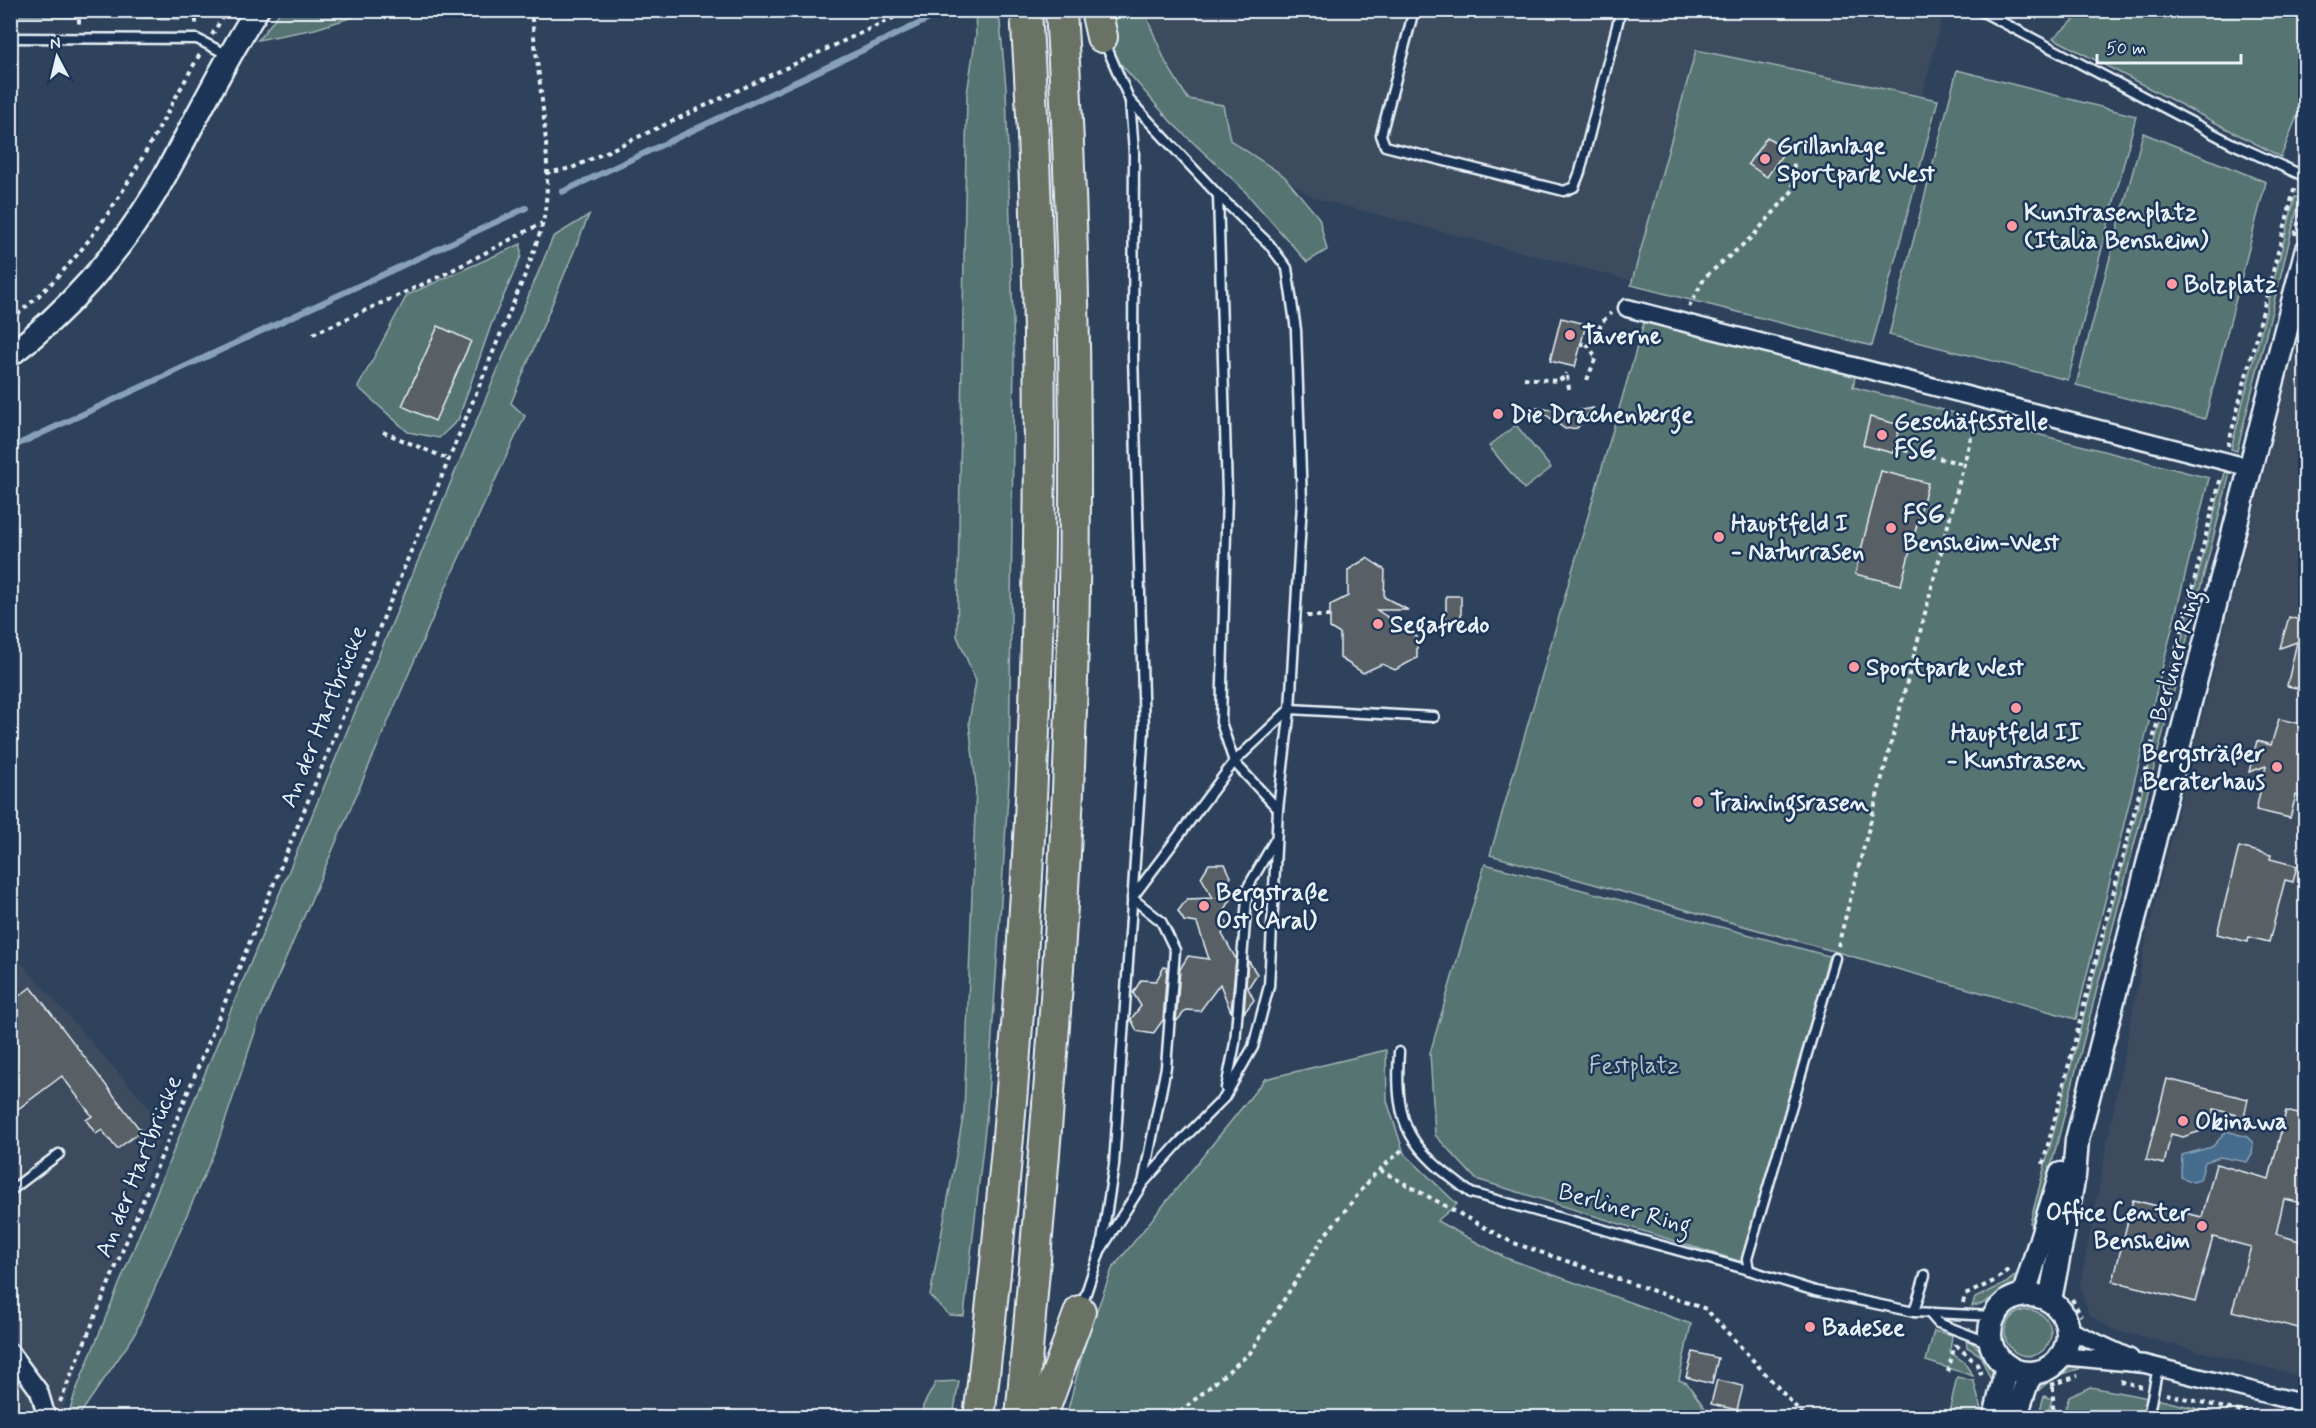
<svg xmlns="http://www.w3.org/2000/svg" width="2316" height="1428" font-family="Mynerve,sans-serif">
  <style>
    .built { fill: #3c4b5f }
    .green { fill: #577472; stroke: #a0b2b5; stroke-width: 1.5 }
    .water { fill: #456c8d; stroke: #86a1b8; stroke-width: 1.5 }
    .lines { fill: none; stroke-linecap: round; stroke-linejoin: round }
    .stream { stroke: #86a1b8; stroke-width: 6 }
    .building { fill: #596066; stroke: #e8f1f8; stroke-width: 1.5 }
    .lane-casing { stroke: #e8f1f8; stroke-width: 13 }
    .street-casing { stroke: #e8f1f8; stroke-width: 21 }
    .secondary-casing { stroke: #e8f1f8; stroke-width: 27 }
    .highway-casing { stroke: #e8f1f8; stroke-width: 34 }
    .path { stroke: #e8f1f8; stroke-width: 4; stroke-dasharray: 4.5 4.5; stroke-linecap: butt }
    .lane { stroke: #1d3557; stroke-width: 8 }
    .street { stroke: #1d3557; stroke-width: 16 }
    .secondary { stroke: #1d3557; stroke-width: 22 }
    .highway { stroke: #6b7165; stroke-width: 30 }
    .poi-dot { fill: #ff9aa2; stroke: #1d3557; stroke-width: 2 }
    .labels { text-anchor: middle; stroke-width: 5; stroke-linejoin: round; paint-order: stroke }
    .poi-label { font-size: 24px; font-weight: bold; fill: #e8f1f8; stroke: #1d3557; text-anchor: start }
    .street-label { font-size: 24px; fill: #e8f1f8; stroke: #1d3557 }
    .park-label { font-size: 24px; fill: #b5c5c9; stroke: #1d3557 }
  </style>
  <rect width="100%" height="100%" fill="#2f425c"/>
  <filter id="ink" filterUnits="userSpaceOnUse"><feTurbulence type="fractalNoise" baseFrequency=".0167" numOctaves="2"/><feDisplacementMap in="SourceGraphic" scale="12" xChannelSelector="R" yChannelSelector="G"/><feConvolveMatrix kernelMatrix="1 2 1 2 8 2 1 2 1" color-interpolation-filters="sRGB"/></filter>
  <g filter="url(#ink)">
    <g class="built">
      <polygon points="1144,11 1944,11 1922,97 1696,51 1632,281 1314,198 1230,140 1223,105 1188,99 1166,63"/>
      <polygon points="2305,310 2305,1377 2113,1330 2089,1314 2080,1286 2148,930"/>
      <polygon points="10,950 165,1126 60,1417 11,1417"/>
    </g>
    <g class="green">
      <polygon points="11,10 180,11 180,19 11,16"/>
      <polygon points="2086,10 2305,11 2305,84 2302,103 2281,157 2053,38"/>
      <polygon points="281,11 281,10 372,11 315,29 258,40"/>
      <polygon points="975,11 999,11 1006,88 1014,355 1009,781 987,1111 964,1316 949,1315 930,1296 964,1112 976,785 969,722 976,681 957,636 967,94 976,34"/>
      <polygon points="1098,11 1144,11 1166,63 1188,99 1223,105 1230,140 1284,176 1319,218 1327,250 1307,262 1241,187 1172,123 1119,62"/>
      <polygon points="1696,50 1938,100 1872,346 1631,285"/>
      <polygon points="1957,70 2136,116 2068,380 1889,335"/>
      <polygon points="2143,133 2266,182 2205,419 2076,385"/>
      <polygon points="2295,197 2300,198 2237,451 2231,449"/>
      <polygon points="589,215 511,403 525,416 453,571 258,1023 216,1148 134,1336 78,1417 68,1417 75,1393 225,1024 553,237"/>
      <polygon points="521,244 521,256 491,325 458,420 439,438 408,432 358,387 407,295"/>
      <polygon points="1647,312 1856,371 1853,387 2209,478 2076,1019 1490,855"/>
      <polygon points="1516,425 1551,468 1524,489 1489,446"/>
      <polygon points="2225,472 2230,473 2036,1225 2030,1223"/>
      <polygon points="1485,864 1829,956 1742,1262 1476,1179 1435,1135 1430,1053"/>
      <polygon points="1386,1050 1387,1101 1404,1153 1457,1204 1437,1221 1506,1258 1691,1324 1679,1380 1687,1383 1711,1417 1066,1417 1086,1340 1112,1269 1265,1079"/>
      <polygon points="2022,1270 2018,1283 1982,1304 1972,1306 1975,1298 2006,1283"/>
      <circle cx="2028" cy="1333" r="23"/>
      <polygon points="1934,1331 1952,1335 1950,1352 1964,1362 1973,1376 1926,1361"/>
      <path d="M 1966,1339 C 1985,1350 1993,1366 1997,1386 L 1993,1385 L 1980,1355 L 1967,1347 Z"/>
      <path d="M 2082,1364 L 2079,1369 C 2068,1371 2056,1377 2046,1384 C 2040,1388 2038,1393 2029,1395 C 2042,1377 2060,1367 2082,1364 Z"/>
      <polygon points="1957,1377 1974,1381 1981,1410 1979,1417 1948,1417"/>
      <polygon points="959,1381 953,1417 922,1417 923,1406 936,1382"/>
      <polygon points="2090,1387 2165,1401 2231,1417 2062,1418 2069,1397"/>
      <polygon points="2044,1396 2052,1399 2047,1417 2038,1417"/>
    </g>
    <polygon class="water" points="2227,1131 2247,1137 2253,1143 2252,1155 2247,1162 2220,1157 2205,1162 2200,1180 2193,1182 2181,1177 2182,1155 2212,1147"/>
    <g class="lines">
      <g class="stream">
        <polyline points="562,192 948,10"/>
        <polyline points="10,448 526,208"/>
      </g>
    </g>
    <g class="building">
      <polygon points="1767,137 1786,149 1767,177 1748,164"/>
      <polygon points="1561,318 1586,324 1575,367 1550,361"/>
      <polygon points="438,326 471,341 435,421 402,406"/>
      <polygon points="1537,408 1569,412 1593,408 1577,428 1565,429"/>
      <polygon points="1870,417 1900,425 1893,453 1863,445"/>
      <polygon points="1881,471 1928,483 1901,585 1855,574"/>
      <polygon points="1367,558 1385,570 1384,597 1408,610 1377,610 1417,637 1417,658 1395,670 1382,664 1363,673 1340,658 1340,634 1330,628 1330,605 1348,596 1348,570"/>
      <rect x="1446" y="596" width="15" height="25"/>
      <polygon points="2289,617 2306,622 2306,690 2287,686 2297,642 2280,648"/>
      <polygon points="2279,719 2306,725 2306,759 2302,772 2306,773 2306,777 2300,797 2296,795 2290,818 2256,810 2266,766 2249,772 2257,741 2271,745"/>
      <polygon points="2239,847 2271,855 2270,859 2297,866 2293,882 2285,880 2269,942 2249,937 2248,942 2217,934"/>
      <polygon points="1209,864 1225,864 1231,877 1217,898 1232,898 1222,914 1228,925 1222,934 1236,959 1231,1012 1220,984 1200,1011 1186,1010 1176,1022 1180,969 1188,956 1209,959 1197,923 1184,921 1178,911 1187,899 1213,898 1201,877"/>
      <polygon points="1248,960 1257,974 1248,988 1254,1000 1244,1013"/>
      <polygon points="1164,967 1167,968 1163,1020 1153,1034 1137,1031 1131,1019 1141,1006 1133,993 1141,980 1156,981"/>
      <polygon points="31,987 141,1131 117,1149 102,1130 96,1134 86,1120 92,1116 62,1076 10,1115 10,1003"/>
      <polygon points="2167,1079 2248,1099 2244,1117 2214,1109 2209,1125 2201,1131 2183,1137 2171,1134 2164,1164 2146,1160"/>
      <polygon points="2286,1111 2306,1116 2306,1204 2284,1199 2276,1234 2306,1243 2306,1330 2232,1311 2251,1247 2213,1237 2195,1302 2113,1281 2133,1200 2202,1217 2216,1164 2269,1179"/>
      <polygon points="1693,1352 1718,1358 1712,1384 1686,1377"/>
      <polygon points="1717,1380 1743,1386 1737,1410 1711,1404"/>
    </g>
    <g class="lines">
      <g class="lane-casing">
        <g id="lane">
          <polyline points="1414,10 1381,135 1385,146 1564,191 1574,187 1580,172 1621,10"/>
          <polyline points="1979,10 2231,143 2306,177"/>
          <polyline points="10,38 197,39 228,55"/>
          <polyline points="1218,195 1227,493 1221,722 1234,762 1278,809"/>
          <path d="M 1399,1052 C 1394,1130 1411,1148 1471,1193 L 1749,1270 L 1815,1291 L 1914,1312 L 1993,1316"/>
          <polyline points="1226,1088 1235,1043 1248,887 1275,840"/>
          <polyline points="1143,1183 1166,1067 1175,950 1161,921 1132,898 1234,762 1290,709 1434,717"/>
          <polyline points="10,1191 59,1154"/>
          <polyline points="1101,1248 1114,1165 1144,730 1133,356 1134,152 1130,101"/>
          <polyline points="1749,1270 1747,1259 1835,958"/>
          <polyline points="1081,1308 1100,1251 1143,1183 1178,1144 1224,1098 1253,1047 1269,986 1278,809 1290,709 1302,503 1296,330 1287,268 1269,244 1218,195 1130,101 1104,41"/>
          <polyline points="1914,1312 1925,1275"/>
          <polyline points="1931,1315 1938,1323 1990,1343"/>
          <polyline points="2148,1418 2158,1367"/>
        </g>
      </g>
      <g class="street-casing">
        <g id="street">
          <polyline points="1627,308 2251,468"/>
          <polyline points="2069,1330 2130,1358"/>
          <polyline points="10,1352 39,1391 47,1418"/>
          <polyline points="2062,1356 2145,1364 2306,1404"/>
        </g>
      </g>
      <g class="secondary-casing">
        <g id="secondary">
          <path d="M 10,355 C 67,312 118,254 155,193 C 190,133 219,69 257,10"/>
          <polyline points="2024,1294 2061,1174"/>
          <circle cx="2029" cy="1334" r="39"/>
          <polyline points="2050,1300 2074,1176 2077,1140 2306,252"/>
          <polyline points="1995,1418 2007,1366"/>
          <polyline points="2015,1418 2027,1382 2033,1373"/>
        </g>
      </g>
      <g class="highway-casing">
        <g id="highway">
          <polyline points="1096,10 1102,37"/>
          <path d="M 979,1418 C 1034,952 1057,479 1026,10"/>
          <path d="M 1021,1418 C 1041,1192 1062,966 1070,740 C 1079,496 1076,253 1061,10"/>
          <polyline points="1041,1418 1080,1311"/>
        </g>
      </g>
      <g class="path">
        <polyline points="79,10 79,25"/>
        <polyline points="196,10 196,26"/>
        <polyline points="212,35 227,10"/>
        <polyline points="2300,161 2306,133"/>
        <polyline points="546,173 572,168 910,10"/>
        <polyline points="2295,235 2306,195"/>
        <polyline points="1689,307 1705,277 1753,236 1793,190 1794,161"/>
        <path d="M 10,320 C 104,247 143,153 200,54"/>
        <polyline points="313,334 441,276 542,223"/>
        <polyline points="1580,345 1593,341 1602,322 1611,313"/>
        <polyline points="1567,376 1569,389"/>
        <polyline points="1524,378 1557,381 1565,377 1566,373"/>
        <polyline points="1587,380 1596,357 1587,344"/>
        <polyline points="383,432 448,459"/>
        <polyline points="2228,446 2295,186"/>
        <polyline points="1904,450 1964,464"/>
        <polyline points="1307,616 1330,616"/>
        <polyline points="1838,946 1977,414"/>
        <polyline points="2043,1164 2221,477"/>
        <polyline points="1380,1170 1511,1242 1706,1309 1806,1418"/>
        <polyline points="2072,1299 2081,1316"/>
        <polyline points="1963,1303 1965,1295 1996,1280 2010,1268"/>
        <polyline points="1956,1345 1977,1364 1983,1379"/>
        <polyline points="1948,1372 1955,1344"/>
        <polyline points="2120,1381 2142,1387"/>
        <polyline points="2051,1385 2078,1376"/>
        <polyline points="2166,1394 2268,1418"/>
        <path d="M 60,1402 L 529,265 C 534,249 541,233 544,217 C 554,159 537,71 531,10"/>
        <polyline points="1173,1418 1250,1353 1325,1235 1373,1176 1405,1147"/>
        <polyline points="2053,1418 2053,1383"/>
      </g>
      <use href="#lane" class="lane"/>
      <use href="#street" class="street"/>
      <use href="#secondary" class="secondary"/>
      <use href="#highway" class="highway"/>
    </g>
  </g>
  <g class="poi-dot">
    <circle cx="1765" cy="159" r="6"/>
    <circle cx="2012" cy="226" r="6"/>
    <circle cx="2172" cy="284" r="6"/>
    <circle cx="1570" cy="335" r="6"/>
    <circle cx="1498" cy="414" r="6"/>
    <circle cx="1882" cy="435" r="6"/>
    <circle cx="1891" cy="528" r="6"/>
    <circle cx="1719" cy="537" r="6"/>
    <circle cx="1378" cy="624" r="6"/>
    <circle cx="1854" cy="667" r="6"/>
    <circle cx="2016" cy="708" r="6"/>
    <circle cx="2277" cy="767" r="6"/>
    <circle cx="1698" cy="802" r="6"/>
    <circle cx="1204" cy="906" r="6"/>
    <circle cx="2183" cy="1121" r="6"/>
    <circle cx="2202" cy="1226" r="6"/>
    <circle cx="1810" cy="1327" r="6"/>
  </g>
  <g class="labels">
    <g class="poi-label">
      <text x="1777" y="153">Grillanlage<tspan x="1777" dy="28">Sportpark West</tspan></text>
      <text x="2024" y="220">Kunstrasenplatz<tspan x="2024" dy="28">(Italia Bensheim)</tspan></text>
      <text x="2184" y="292">Bolzplatz</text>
      <text x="1582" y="343">Taverne</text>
      <text x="1510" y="422">Die Drachenberge</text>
      <text x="1894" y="429">Geschäftsstelle<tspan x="1894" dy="28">FSG</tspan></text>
      <text x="1903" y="522">FSG<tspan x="1903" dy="28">Bensheim-West</tspan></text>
      <text x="1731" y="531">Hauptfeld I<tspan x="1731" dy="28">- Naturrasen</tspan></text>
      <text x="1390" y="632">Segafredo</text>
      <text x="1866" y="675">Sportpark West</text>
      <text x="2016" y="740" text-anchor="middle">Hauptfeld II<tspan x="2016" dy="28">- Kunstrasen</tspan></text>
      <text x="2265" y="761" text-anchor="end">Bergsträßer<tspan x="2265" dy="28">Beraterhaus</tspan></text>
      <text x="1710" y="810">Trainingsrasen</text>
      <text x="1216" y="900">Bergstraße<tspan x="1216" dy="28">Ost (Aral)</tspan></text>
      <text x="2195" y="1129">Okinawa</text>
      <text x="2190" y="1220" text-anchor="end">Office Center<tspan x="2190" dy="28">Bensheim</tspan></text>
      <text x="1822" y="1335">Badesee</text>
    </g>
    <g class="street-label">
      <text transform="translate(2175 655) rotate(-75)" y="8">Berliner Ring</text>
      <text transform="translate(323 716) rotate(-68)" y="8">An der Hartbrücke</text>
      <text transform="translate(138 1166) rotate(-68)" y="8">An der Hartbrücke</text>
      <text transform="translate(1625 1208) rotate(15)" y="8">Berliner Ring</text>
    </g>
    <g class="park-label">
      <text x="1634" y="1073">Festplatz</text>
    </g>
  </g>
  <rect width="2316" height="1428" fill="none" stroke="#1d3557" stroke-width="36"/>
  <rect x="18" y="18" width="2280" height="1392" fill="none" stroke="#e8f1f8" stroke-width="2" filter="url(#ink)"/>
  <g transform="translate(57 57) rotate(353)" stroke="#1d3557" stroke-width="4.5" paint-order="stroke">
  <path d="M0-4.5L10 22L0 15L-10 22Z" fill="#e8f1f8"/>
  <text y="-9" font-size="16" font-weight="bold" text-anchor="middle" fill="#e8f1f8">N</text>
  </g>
  <path d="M2097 54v9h144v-9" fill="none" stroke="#e8f1f8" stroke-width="3"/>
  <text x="2106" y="54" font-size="18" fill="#e8f1f8" stroke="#1d3557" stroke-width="4.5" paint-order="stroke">50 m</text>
</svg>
